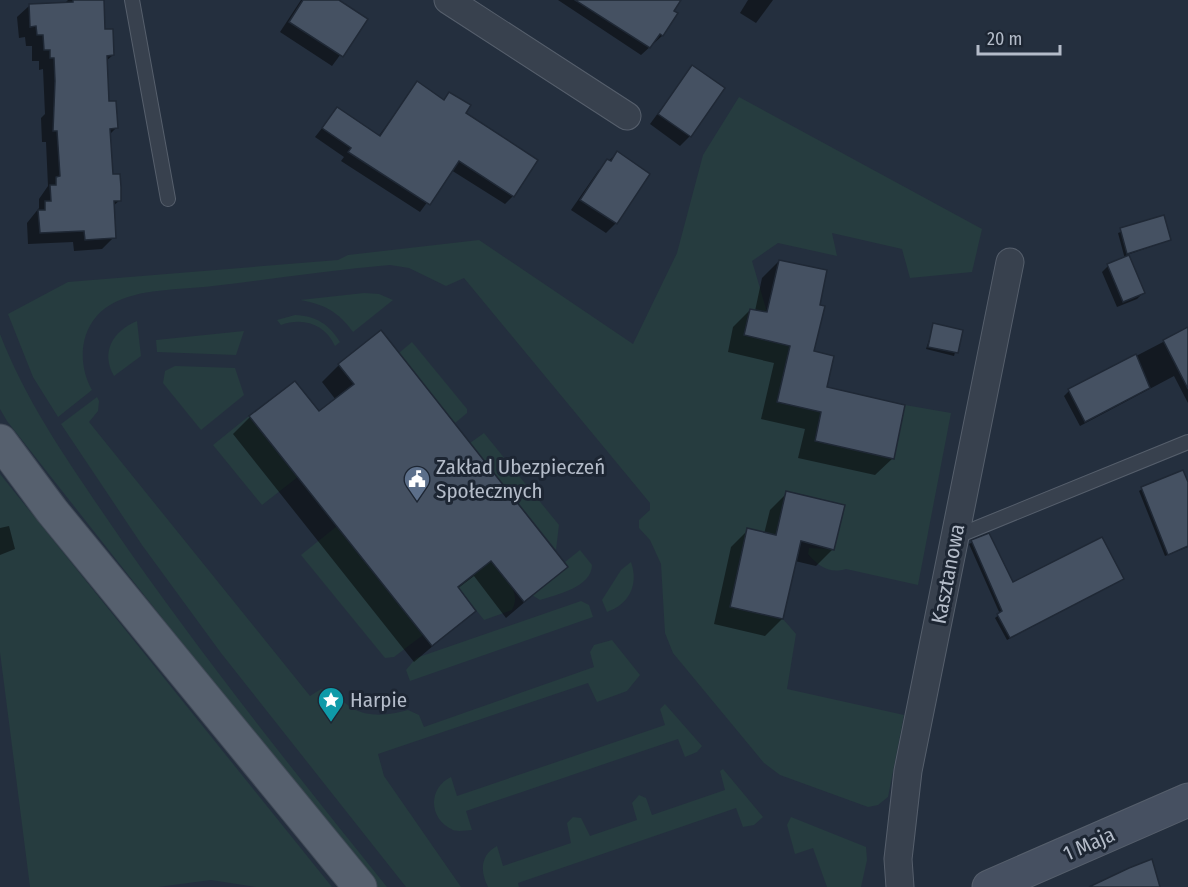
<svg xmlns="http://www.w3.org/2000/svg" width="1188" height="887" font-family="'Fira Sans Condensed',sans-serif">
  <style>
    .green { fill: #263c3f }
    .shadow { fill: #0007 }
    .building { fill: #455162; stroke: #1f2835; stroke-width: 1.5 }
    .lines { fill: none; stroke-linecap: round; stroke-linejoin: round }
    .lane-casing { stroke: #565f6c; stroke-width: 16 }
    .street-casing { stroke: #565f6c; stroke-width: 29 }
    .secondary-casing { stroke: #565f6c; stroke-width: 35 }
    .primary-casing { stroke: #414a57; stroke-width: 35 }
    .lane { stroke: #38414e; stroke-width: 14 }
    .street { stroke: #38414e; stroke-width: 27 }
    .secondary { stroke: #465061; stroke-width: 33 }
    .primary { stroke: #56606e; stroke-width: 33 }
    .labels { text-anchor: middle; stroke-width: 6; stroke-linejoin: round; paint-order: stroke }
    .poi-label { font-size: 21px; fill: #b4bcc9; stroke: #1d2633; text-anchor: start }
    .street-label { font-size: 21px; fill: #b4bcc9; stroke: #1d2633 }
  </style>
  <rect width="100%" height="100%" fill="#242f3e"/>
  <g class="green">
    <path d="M 739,97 L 982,229 L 972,272 L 910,278 L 902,249 L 832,233 L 837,256 L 778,243 L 752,261 L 767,312 L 750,309 L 744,335 L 790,346 L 777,402 L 821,412 L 815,440 L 894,458 L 905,405 L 951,413 L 918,585 L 846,569 C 829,574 818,566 808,554 L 809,548 L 834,549 L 845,505 L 787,491 L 776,535 L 748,529 L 730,607 L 783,619 L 796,634 L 787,689 L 904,715 L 888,797 L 878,805 L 868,807 L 780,775 L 764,763 L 673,653 L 665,633 L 661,564 L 650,540 L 639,528 L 639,520 L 650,510 L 650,503 L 464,278 L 446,286 L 409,268 L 390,265 C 331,270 272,279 213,286 C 180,290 138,288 110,305 C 80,323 76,362 92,390 L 58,417 L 33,377 L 8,314 L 68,282 L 338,260 L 348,255 L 479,240 L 633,344 L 677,253 L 703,155 Z"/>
    <path d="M 364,293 L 379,294 L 393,300 L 353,332 C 339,312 324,304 300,300 Z"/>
    <path d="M 295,315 C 316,316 329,324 340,342 L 335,346 C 325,324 303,317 281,325 L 277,320 Z"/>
    <path d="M 137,321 L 141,356 L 114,376 C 100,352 113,331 137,321 Z"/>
    <polygon points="244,331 236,355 157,352 156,340"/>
    <path d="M 0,334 C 27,404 70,464 112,526 C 197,650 292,769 387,887 L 374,887 L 7,421 L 0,409 Z"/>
    <polygon points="412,342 467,409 467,413 455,423 399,353"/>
    <polygon points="175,366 235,368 244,395 201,430 163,383 165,371"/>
    <path d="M 97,397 L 99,401 L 98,411 L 89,422 L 310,696 L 321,689 C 335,691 340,700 352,708 C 369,718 391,715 408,710 L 419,715 L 424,727 L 594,667 L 590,652 L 594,645 L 612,640 L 640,675 L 627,691 L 597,702 L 588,683 L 378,754 L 384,776 L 461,887 L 406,887 L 221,653 L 142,545 L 61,424 Z"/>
    <polygon points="249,416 298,477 262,505 213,445"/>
    <polygon points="484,433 559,525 556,550 470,443"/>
    <polygon points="0,474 332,887 256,887 211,880 158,887 30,887 0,652"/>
    <polygon points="337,526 423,635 394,657 385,658 301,555"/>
    <path d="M 580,550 L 592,565 C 592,587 556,595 540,600 L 532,595 L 568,567 L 565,562 Z"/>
    <path d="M 491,561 C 502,575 523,591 512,610 L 484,620 L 458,587 Z"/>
    <path d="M 631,562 C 639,585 629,604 607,612 L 602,600 L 621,570 Z"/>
    <polygon points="581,601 589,605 593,617 410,681 406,670 416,658"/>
    <path d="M 665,704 L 702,746 L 697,752 L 685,757 L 678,739 L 466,811 L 472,830 C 467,830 458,832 453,830 C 428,819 428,788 451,777 L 457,796 L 665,725 L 660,709 Z"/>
    <path d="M 723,769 L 763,817 L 754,825 L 743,827 L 736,808 L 518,883 L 519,887 L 488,887 C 480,872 480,855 497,846 L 503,866 L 571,843 L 567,823 L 573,817 L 581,818 L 590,836 L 637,820 L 632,803 L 639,795 L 646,798 L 652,815 L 725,790 L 720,771 Z"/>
    <polygon points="791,817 866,847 867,860 861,887 827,887 813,848 795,854 787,825"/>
  </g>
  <g class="shadow">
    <polygon points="68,0 103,0 104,31 113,55 105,62 108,103 116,128 109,135 111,175 120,200 112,207 114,237 102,249 74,251 73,242 28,244 27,223 39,208 39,199 48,186 46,142 42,142 41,118 45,114 43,69 39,70 39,61 32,61 32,46 26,46 25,37 19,38 17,17 29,6 64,4"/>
    <polygon points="301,0 337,0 366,20 332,66 280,32"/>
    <polygon points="558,0 680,0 672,12 676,14 662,36 641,55"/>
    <polygon points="748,0 773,0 756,23 740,13"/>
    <polygon points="692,67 690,136 680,146 650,124"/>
    <polygon points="417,83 442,101 449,94 464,114 513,196 505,204 451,170 420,212 341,161 344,157 315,137 337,109 378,137"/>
    <polygon points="617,153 616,223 606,233 571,210 598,171"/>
    <polygon points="1163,217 1170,240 1127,255 1143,293 1137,299 1117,307 1102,272 1108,266 1125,259 1118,233"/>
    <polygon points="779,261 825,389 893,458 875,475 798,458 805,429 761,419 774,363 728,352 733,327 750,310 755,311 762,278"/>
    <polygon points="934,325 961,332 954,356 926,349"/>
    <polygon points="1188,329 1188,403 1174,376 1080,426 1064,396 1069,391"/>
    <polygon points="339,365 566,567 506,618 474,576 457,589 474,611 414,662 233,434 250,417 319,413 336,400 322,382"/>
    <polygon points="1188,486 1188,547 1165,556 1139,491 1142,489"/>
    <polygon points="787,493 833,549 816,566 795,561 782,619 765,636 714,624 731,547 748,530 764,534 770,510"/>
    <polygon points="9,526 15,549 0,555 0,528"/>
    <polygon points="988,535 1013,585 1122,579 1007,640 995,618 1000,614 969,544"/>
  </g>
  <g class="building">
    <polygon points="73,0 104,0 105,29 113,29 114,55 107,56 109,101 116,101 118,128 110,129 113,174 120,174 121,187 121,201 114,201 116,238 85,240 84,231 40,233 38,210 45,210 45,201 51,201 50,185 56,185 56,177 60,176 57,131 53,131 55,81 54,58 50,58 50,50 44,50 43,35 37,35 36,26 30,27 29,4 73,2"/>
    <polygon points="303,0 339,0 368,19 343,57 289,22"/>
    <polygon points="575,0 681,0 674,11 678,13 663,36 660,34 650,48"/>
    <polygon points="692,65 725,88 691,137 658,114"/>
    <polygon points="417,81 444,100 449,92 471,105 466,113 538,160 514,197 459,161 430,205 348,152 351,148 322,128 337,107 380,136"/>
    <polygon points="617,151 650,174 617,224 580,200 607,159 611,161"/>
    <polygon points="1164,215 1171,240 1127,254 1120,228"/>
    <polygon points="1129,255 1145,293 1123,302 1107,264"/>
    <polygon points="779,260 827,270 820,305 825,306 814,351 834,356 827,387 905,405 894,459 815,441 821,412 777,402 790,346 744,335 750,309 767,312"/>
    <polygon points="933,323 963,330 958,353 928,347"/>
    <polygon points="1188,327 1188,389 1163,340"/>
    <polygon points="381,330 568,567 524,602 491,561 458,587 476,611 432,646 249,416 295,381 319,411 354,384 338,364"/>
    <polygon points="1136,354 1150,388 1085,422 1068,389"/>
    <polygon points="1183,470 1188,482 1188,546 1168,555 1141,487"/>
    <polygon points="786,491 845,505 834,550 801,541 783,619 730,607 747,528 776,535"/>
    <polygon points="989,533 1013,582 1102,537 1124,579 1010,638 997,614 1002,611 971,540"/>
    <polygon points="1152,859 1160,887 1089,887 1129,868"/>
  </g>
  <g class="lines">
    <g class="lane-casing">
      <g id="lane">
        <polyline points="132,0 168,199"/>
        <polyline points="955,537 1188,442"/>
      </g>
    </g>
    <g class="street-casing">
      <g id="street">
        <polyline points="448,0 627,116"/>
        <polyline points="900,887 898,859 908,771 1010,262"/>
      </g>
    </g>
    <g class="secondary-casing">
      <polyline id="secondary" points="989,887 1188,800"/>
    </g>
    <g class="primary-casing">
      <polyline id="primary" points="0,441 52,511 360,887"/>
    </g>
    <use href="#lane" class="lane"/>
    <use href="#street" class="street"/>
    <use href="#secondary" class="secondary"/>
    <use href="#primary" class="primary"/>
  </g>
  <defs>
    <g id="civic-pin" transform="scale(1.35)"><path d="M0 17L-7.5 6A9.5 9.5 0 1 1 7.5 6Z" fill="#5c6f8a" stroke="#1d2633"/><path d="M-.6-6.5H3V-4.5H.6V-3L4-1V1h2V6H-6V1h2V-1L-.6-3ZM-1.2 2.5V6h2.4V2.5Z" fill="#fff"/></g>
    <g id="sight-pin" transform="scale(1.35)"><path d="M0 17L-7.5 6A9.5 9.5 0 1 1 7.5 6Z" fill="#0f9aa8" stroke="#1d2633"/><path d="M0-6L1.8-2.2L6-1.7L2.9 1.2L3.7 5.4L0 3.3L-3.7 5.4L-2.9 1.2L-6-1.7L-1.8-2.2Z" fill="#fff"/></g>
  </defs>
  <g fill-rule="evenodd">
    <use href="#civic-pin" x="417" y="479"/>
    <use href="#sight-pin" x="331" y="700"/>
  </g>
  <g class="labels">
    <g class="poi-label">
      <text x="436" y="474">Zakład Ubezpieczeń<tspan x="436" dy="24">Społecznych</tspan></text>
      <text x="350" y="707">Harpie</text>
    </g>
    <g class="street-label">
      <text transform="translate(948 574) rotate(-79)" y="7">Kasztanowa</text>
      <text transform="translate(1089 844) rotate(-24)" y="7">1 Maja</text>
    </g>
  </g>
  <path d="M978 45v9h82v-9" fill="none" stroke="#b4bcc9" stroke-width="3"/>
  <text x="987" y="45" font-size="18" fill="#b4bcc9" stroke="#1d2633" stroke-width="4.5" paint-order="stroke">20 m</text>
</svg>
